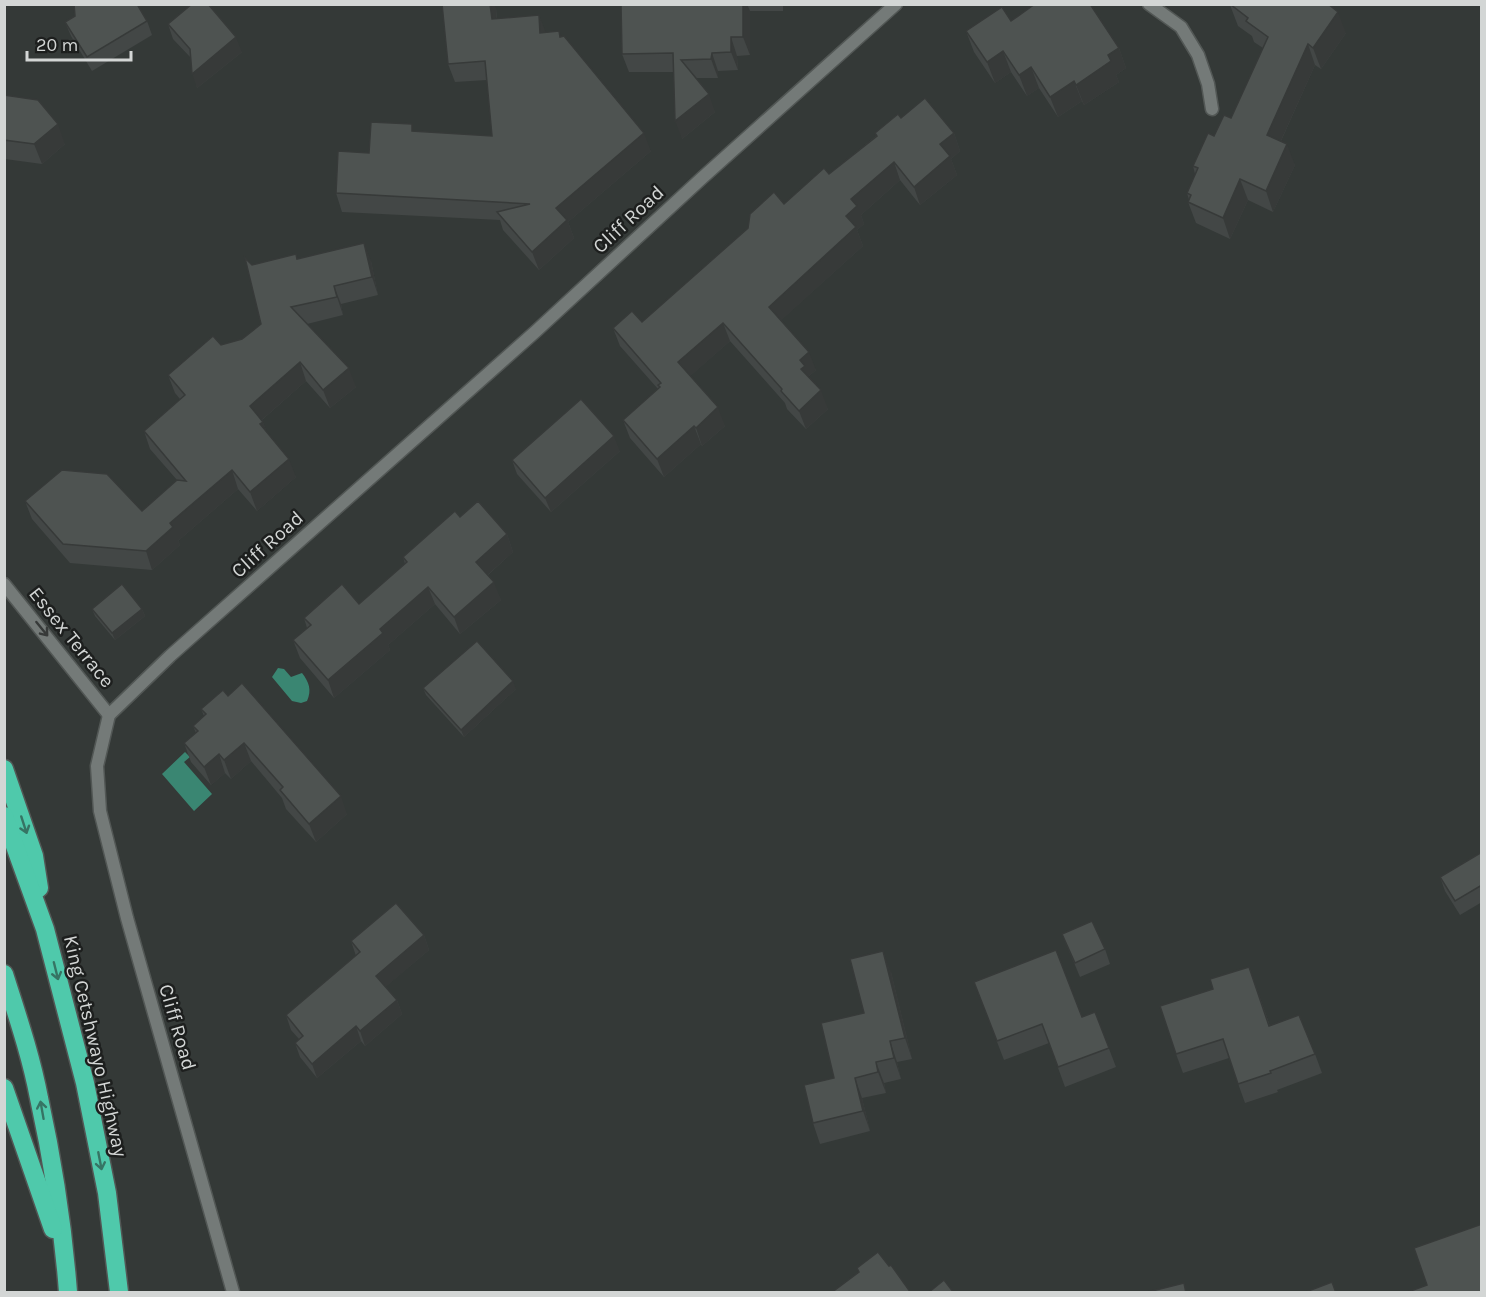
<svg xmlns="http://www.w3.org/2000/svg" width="1486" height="1297" font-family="Karla,sans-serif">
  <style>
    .water { fill: #3a8672 }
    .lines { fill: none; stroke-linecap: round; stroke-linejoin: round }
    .service-casing { stroke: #525755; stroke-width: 15 }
    .minor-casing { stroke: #525755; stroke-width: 15 }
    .motorway-casing { stroke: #525755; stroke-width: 21 }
    .service { stroke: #747a78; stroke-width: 12 }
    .minor { stroke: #747a78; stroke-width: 12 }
    .motorway { stroke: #4fc9ab; stroke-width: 18 }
    .wall { fill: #434746 }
    .shaded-wall { fill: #373a39 }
    .building { fill: #4e5351; stroke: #373a39; stroke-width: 1.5 }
    .oneway { stroke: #373a39 }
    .oneway2 { stroke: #367464 }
    .labels { text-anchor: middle; stroke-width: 5; stroke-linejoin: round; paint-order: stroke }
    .street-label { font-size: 20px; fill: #d3d6d5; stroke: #1d1f1e }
  </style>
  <rect width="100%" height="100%" fill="#343937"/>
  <g class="water">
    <path d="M 278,668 L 284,669 L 291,677 L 302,673 C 309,682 312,690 307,701 L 301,703 L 292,701 L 272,677 Z"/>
    <polygon points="185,752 190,757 184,762 212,794 194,811 162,774"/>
  </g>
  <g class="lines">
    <g class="service-casing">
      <polyline id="service" points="1149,4 1181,27 1198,55 1208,84 1212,109"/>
    </g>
    <g class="minor-casing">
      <g id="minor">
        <polyline points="4,584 109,715"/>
        <polyline points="233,1292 127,918 100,811 97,766 109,715 170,656 535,332 702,178 896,4"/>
      </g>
    </g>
    <g class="motorway-casing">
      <g id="motorway">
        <polyline points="4,769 34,856 39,888"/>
        <polyline points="4,816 45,929 85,1083 107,1193 119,1292"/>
        <path d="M 4,974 C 17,1015 31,1056 39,1098 C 53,1162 63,1227 68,1292"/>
        <polyline points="4,1088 53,1229"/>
      </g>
    </g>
    <use href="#service" class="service"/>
    <use href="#minor" class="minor"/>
    <use href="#motorway" class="motorway"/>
  </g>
  <g class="wall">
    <polygon points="621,4 783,4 783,11 750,11 750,55 737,56 738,70 718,71 718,78 696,78 715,112 682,139 674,72 629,72 622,54"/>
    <polygon points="1230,5 1346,33 1321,69 1315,65 1281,141 1295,165 1273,212 1248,200 1230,239 1196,223 1188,202 1189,200 1187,193 1195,174 1193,166 1214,136 1231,118 1263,48 1254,42 1252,36 1238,26"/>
    <polygon points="496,8 497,19 561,37 651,151 568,222 574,238 539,270 503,230 500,220 342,212 336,193 369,153 415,132 492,136 487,80 455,82 448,64"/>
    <polygon points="147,21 152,35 92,71 71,36 65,22"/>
    <polygon points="1011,21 1119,48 1126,68 1116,75 1119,82 1084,105 1082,101 1058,117 1039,88 1027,96 1011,72 995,83 974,52 966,31"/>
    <polygon points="168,24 242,52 197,88 191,58 173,39"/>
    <polygon points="4,95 65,144 42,164 5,159"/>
    <polygon points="901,118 954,133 960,151 951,159 957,175 920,205 900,180 861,215 864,224 857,230 863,246 781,320 816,370 808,377 828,409 806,429 787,409 785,403 730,341 690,376 725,426 702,446 701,444 664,477 630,438 623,420 658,389 620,346 613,328 642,322 784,204 829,174 876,136 875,133"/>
    <polygon points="298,259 371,261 378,295 341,304 343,315 307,324 356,387 330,408 306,381 262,420 267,433 296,477 257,511 238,489 178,541 180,545 152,570 70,563 32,519 25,501 142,511 177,480 150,449 144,431 180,399 175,393 168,375 221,345 242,339 261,324 252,265"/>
    <polygon points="620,451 551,512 517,474 512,460"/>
    <polygon points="460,517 507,534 513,552 488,575 501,600 460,634 435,604 388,645 390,650 334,698 300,658 293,640 307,628 304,618 359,604 405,564 403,557"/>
    <polygon points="92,609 142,609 145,616 115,640 95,616"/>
    <polygon points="423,688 516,689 464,737 426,695"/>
    <polygon points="201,709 347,814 316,842 286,809 282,798 251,761 231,779 225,773 211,785 191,762 184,743 196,733 193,726 204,716"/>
    <polygon points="1482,852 1482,902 1460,915 1445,891 1440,877"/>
    <polygon points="1062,934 1105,949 1110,964 1080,977"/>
    <polygon points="424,935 429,950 385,987 397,1000 402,1014 365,1046 361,1041 317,1078 300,1057 295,1043 299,1039 291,1030 286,1015 356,956 351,941"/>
    <polygon points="1249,967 1270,1026 1315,1054 1322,1073 1277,1090 1278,1092 1245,1103 1229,1058 1183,1073 1176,1054 1213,989"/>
    <polygon points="891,972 912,1059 897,1062 901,1079 884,1083 886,1093 862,1098 870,1131 820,1144 813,1123 834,1078 864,1013"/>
    <polygon points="974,982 1082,1017 1095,1012 1116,1067 1065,1087 1049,1043 1004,1060"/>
  </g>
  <g class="shaded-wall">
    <polygon points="490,4 494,4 496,8 498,38 492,19"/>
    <polygon points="743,4 747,4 750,11 750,55 743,37"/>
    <polygon points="1338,12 1346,33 1321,69 1313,48"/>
    <polygon points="539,15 546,33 540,33"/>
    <polygon points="236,37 242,52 197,88 192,74"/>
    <polygon points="731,37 737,56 738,70 731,52"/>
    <polygon points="1308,44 1315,65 1274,156 1267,135"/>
    <polygon points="1119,48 1126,68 1116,75 1119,82 1084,105 1076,85 1108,55"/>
    <polygon points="1003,51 1011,72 995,83 987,62"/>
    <polygon points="712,53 718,71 718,78 711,59"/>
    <polygon points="1031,67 1039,88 1027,96 1019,75"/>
    <polygon points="1074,81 1082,101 1058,117 1050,97"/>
    <polygon points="709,94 715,112 682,139 675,121"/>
    <polygon points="58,124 65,144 42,164 34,144"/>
    <polygon points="644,133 651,151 568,222 574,238 539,270 532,252 556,208"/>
    <polygon points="954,133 960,151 951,159 957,175 920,205 914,187 940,144"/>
    <polygon points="1287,144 1295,165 1273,212 1266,191"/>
    <polygon points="894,162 900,180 861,215 864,224 857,230 863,246 776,325 769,307 846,216 851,199"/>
    <polygon points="1240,179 1248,200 1230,239 1223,218"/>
    <polygon points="364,243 371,261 378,295 372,277"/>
    <polygon points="334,286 341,304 343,315 337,297"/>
    <polygon points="723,323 730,341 685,381 678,362"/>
    <polygon points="809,352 816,370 808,377 801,369 800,360"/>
    <polygon points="300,362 306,381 256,425 250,406"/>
    <polygon points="349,368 356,387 330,408 323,390"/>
    <polygon points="821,390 828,409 806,429 799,411"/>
    <polygon points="718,407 725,426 702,446 696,428"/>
    <polygon points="263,422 270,440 260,424"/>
    <polygon points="694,426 701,444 664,477 657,459"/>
    <polygon points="614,436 620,451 551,512 545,498"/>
    <polygon points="289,459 296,477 257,511 250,492"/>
    <polygon points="232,470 238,489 178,541 180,545 152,570 146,551 170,523"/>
    <polygon points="507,534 513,552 483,579 476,562"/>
    <polygon points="494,582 501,600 460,634 454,617"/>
    <polygon points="428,587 435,604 388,645 390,650 334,698 328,680 380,629"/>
    <polygon points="142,609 145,616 115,640 112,633"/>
    <polygon points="513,681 516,689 464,737 461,730"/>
    <polygon points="244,743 251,761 231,779 224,760"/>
    <polygon points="219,754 225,773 211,785 204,767"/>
    <polygon points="341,796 347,814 316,842 309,824"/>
    <polygon points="424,935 429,950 381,991 376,976"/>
    <polygon points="883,951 891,972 912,1059 905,1038"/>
    <polygon points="397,1000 402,1014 365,1046 360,1031"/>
    <polygon points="356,1026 361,1041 317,1078 312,1064"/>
    <polygon points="890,1041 897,1062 901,1079 894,1058"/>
    <polygon points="876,1062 884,1083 886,1093 878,1072"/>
    <polygon points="855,1078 862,1098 870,1131 863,1111"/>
  </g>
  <g class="building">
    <polygon points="74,4 137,4 147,21 87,57 65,22 75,16"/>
    <polygon points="192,4 208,4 236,37 192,74 190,49 168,24"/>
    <polygon points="442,4 490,4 492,19 539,15 540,33 559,31 560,37 564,36 644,133 556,208 567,220 532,252 497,212 530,204 336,193 338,151 369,153 371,122 412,124 412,131 492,136 485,61 448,64"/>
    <polygon points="621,4 743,4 743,37 731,37 731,52 712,53 711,59 681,60 709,94 675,121 673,53 622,54"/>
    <polygon points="1035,4 1090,4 1119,48 1108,55 1111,61 1076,85 1074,81 1050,97 1031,67 1019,75 1003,51 987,62 966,31 1002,7 1011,21"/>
    <polygon points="1230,4 1328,4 1338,12 1313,48 1308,44 1267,135 1287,144 1266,191 1240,179 1223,218 1188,202 1191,195 1187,193 1198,168 1193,166 1208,133 1214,136 1224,115 1231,118 1268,37 1246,21 1248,18"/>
    <polygon points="4,95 38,100 58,124 34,144 4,140"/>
    <polygon points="925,98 954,133 940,144 950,156 914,187 894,162 851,199 857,206 846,216 856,227 769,307 809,352 800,360 805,366 801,369 821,390 799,411 781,391 782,389 723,323 678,362 718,407 696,428 694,426 657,459 623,420 660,387 658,385 661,383 613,328 632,311 642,322 748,228 750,214 774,192 784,204 824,168 829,174 877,136 875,133 898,114 901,118"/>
    <polygon points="364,243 372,277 334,286 337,297 291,307 349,368 323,390 300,362 250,406 263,422 260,424 289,459 250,492 232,470 170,523 173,527 146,551 63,544 25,501 62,470 107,474 142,511 177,480 186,481 144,431 185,395 168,375 213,336 221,345 242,339 261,324 245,258 252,265 296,254 297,259"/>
    <polygon points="581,399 614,436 545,498 512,460"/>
    <polygon points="478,501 507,534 476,562 494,582 454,617 428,587 380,629 383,633 328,680 293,640 311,625 304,618 342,584 359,604 407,562 403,557 455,511 460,517"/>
    <polygon points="122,584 142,609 112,633 92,609"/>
    <polygon points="477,641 513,681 461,730 423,688"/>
    <polygon points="242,683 341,796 309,824 280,790 283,787 244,743 224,760 219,754 204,767 184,743 198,731 193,726 206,714 201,709 223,690 228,696"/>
    <polygon points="1482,852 1482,885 1455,901 1440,877"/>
    <polygon points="396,903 424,935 376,976 397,1000 360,1031 356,1026 312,1064 295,1043 303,1036 286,1015 360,952 351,941"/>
    <polygon points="1092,921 1105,949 1075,963 1062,934"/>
    <polygon points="1056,950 1082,1017 1095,1012 1109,1048 1058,1067 1042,1024 997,1041 974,982"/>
    <polygon points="883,951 905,1038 890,1041 894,1058 876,1062 878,1072 855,1078 863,1111 813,1123 804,1085 834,1078 821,1023 864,1013 850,959"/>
    <polygon points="1249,967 1269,1026 1299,1015 1315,1054 1270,1071 1271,1073 1238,1084 1223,1039 1176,1054 1160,1006 1213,989 1210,979"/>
    <polygon points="1482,1224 1482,1293 1405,1293 1427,1285 1414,1248"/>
    <polygon points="878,1252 889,1266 891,1265 911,1293 831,1293 859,1272 857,1268"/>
    <polygon points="944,1280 954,1293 928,1293"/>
    <polygon points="1332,1282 1336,1293 1303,1293"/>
    <polygon points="1184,1283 1186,1293 1144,1293"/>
  </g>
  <defs><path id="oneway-shaft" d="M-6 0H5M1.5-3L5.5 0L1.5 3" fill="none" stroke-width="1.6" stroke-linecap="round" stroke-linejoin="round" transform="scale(1.5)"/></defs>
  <use class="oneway" href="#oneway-shaft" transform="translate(42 629) rotate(51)"/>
  <g class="oneway2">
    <use href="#oneway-shaft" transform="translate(24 825) rotate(72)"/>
    <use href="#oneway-shaft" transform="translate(56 971) rotate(76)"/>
    <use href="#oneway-shaft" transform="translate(42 1110) rotate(-100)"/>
    <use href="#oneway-shaft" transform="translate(100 1161) rotate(79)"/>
  </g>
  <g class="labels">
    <g class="street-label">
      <text transform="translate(628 219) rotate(-43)" y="7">Cliff Road</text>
      <text transform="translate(267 544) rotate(-42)" y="7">Cliff Road</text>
      <text transform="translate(72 637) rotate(51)" y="7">Essex Terrace</text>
      <text transform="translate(178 1027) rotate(74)" y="7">Cliff Road</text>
      <text transform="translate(96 1046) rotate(77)" y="7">King Cetshwayo Highway</text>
    </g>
  </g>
  <rect width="1486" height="1297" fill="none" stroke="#d3d6d5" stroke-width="12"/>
  <path d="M27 51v9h104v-9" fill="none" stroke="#d3d6d5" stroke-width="3"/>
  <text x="36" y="51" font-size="18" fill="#d3d6d5" stroke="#1d1f1e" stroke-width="4.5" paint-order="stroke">20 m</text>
</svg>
